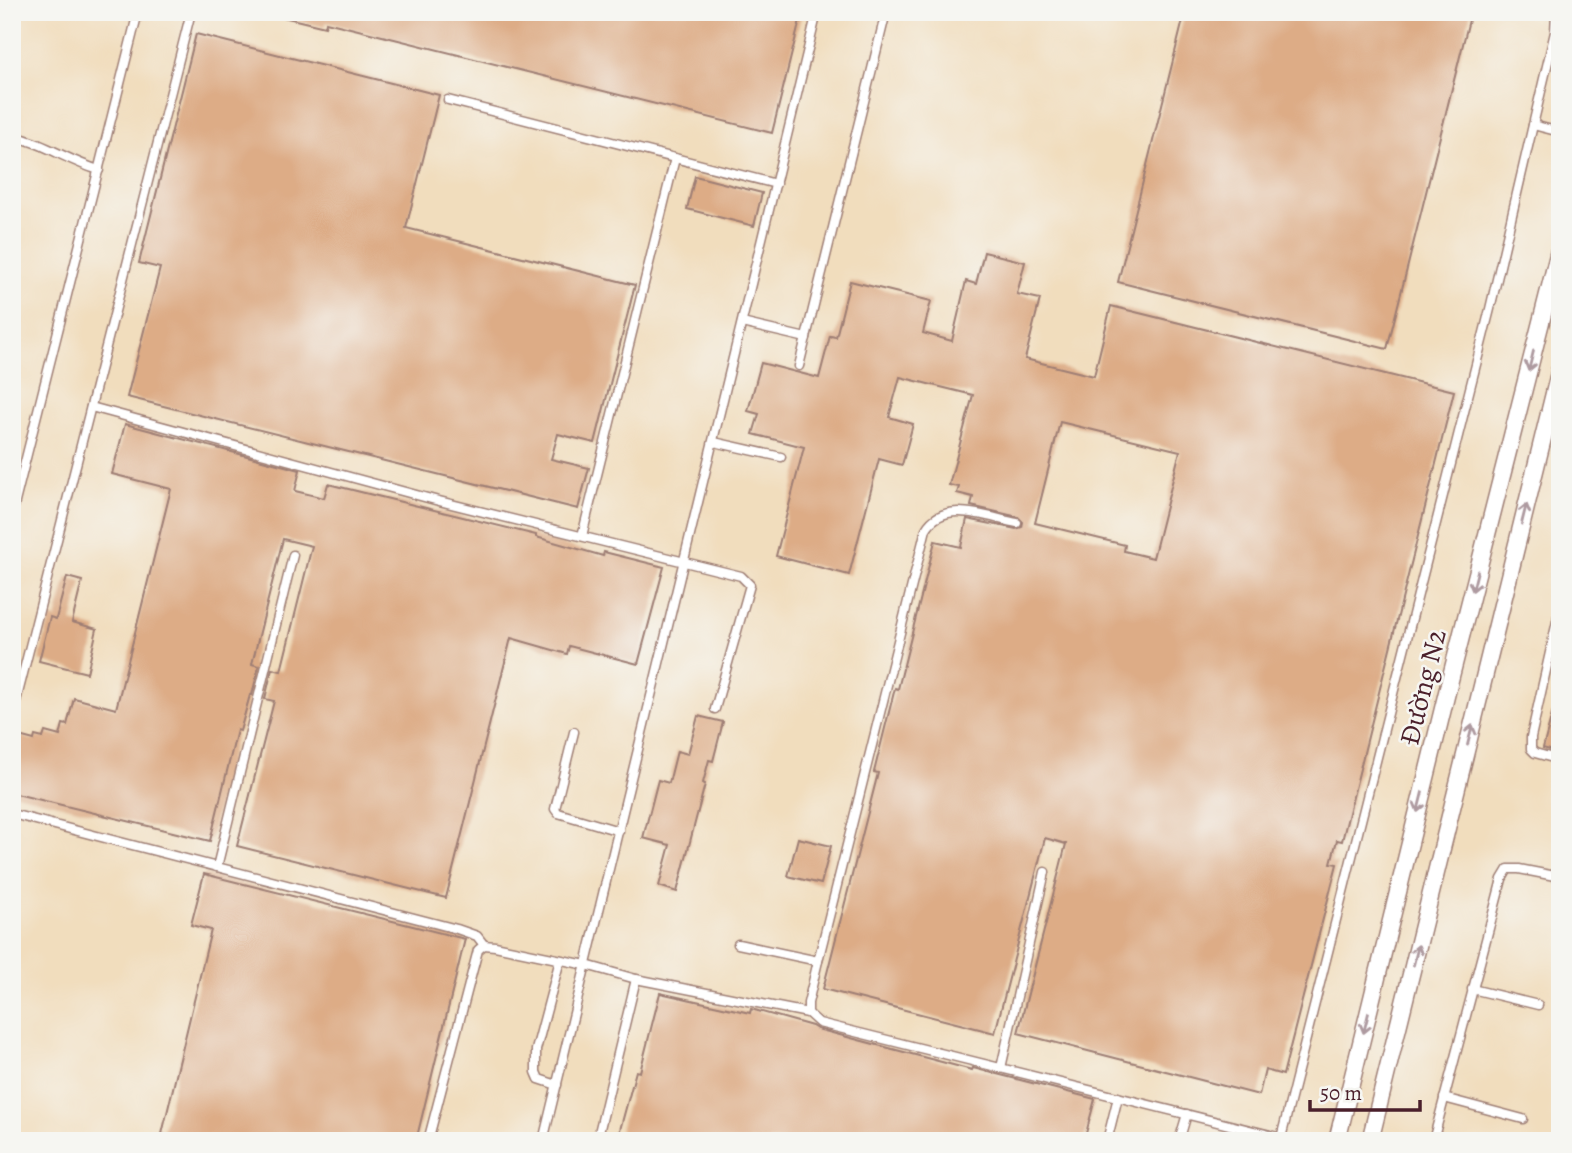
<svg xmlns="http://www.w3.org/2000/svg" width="1572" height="1153" font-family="Alegreya,serif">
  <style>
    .building { fill: #ddac86; fill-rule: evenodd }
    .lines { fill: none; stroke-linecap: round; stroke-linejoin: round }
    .lane-casing { stroke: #9e7e74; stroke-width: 11 }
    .street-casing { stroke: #9e7e74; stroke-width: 19 }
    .lane { stroke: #fff; stroke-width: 8 }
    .street { stroke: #fff; stroke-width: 16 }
    .oneway { stroke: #ae9aa0 }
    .labels { text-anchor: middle; stroke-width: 5; stroke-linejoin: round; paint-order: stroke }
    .street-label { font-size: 28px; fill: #4a1f2b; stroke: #f6f6f2 }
  </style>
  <rect width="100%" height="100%" fill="#f6f6f2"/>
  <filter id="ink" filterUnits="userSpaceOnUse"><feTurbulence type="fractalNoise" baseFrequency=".0143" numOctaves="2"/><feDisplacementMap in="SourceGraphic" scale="14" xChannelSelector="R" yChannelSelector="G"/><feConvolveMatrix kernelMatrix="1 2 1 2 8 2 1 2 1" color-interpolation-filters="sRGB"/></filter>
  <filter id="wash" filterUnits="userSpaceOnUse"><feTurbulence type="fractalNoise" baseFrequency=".00686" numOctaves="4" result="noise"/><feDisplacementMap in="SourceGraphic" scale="28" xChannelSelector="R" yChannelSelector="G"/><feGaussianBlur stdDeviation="1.57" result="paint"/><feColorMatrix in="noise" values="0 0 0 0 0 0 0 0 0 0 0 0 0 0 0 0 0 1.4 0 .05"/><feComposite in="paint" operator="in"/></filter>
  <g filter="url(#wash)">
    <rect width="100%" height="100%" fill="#f1ddbd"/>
    <g id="blocks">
      <g class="building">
        <polygon points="284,12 802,12 772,133 326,22 325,27 283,17"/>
        <polygon points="1185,12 1471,12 1387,349 1118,282"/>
        <polygon points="196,34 439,95 406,228 635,285 595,443 558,434 551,459 589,468 578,509 127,397 160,268 139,263"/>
        <polygon points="695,176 762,193 754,226 687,209"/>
        <path d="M 984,252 L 1025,262 L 1017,294 L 1040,299 L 1025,359 L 1094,376 L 1111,306 L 1454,391 L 1342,841 L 1337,840 L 1331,863 L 1337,864 L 1283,1075 L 1265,1070 L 1259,1095 L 1018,1033 L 1066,844 L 1045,838 L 995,1033 L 823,989 L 878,773 L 874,772 L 895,688 L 898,689 L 935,541 L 961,547 L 967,519 L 1016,529 L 1022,527 L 1023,522 L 1018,517 L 971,506 L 973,497 L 957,493 L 959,487 L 949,485 L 973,395 L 900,377 L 889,417 L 913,424 L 902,465 L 879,459 L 849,575 L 776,556 L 804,447 L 753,434 L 759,414 L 748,411 L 761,363 L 819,378 L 830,336 L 836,337 L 850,281 L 931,301 L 923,333 L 952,341 L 966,281 L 976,284 ZM 1060,422 L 1180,451 L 1153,558 L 1124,551 L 1125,545 L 1035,523 Z"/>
        <polygon points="125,424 300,470 295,491 324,498 328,484 536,535 536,537 603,556 604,552 664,567 638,664 569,646 567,654 511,638 446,898 237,846 274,701 265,699 272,669 281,671 312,546 283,539 252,664 259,666 252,695 250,695 240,731 237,730 210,841 12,793 12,763 19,736 34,740 35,736 43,738 45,732 60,736 63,724 67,725 74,698 116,709 171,489 112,474"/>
        <polygon points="67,577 82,581 72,622 97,629 87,673 39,661 50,617 56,619"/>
        <polygon points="1556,700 1560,701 1560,753 1543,748"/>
        <polygon points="698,716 723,722 713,761 709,760 703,783 705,784 677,892 659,886 670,845 643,838 658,780 669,783 677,751 688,754"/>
        <polygon points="798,838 831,846 821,884 788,876"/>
        <polygon points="204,874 465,939 416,1141 188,1141 162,1134 211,930 191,925"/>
        <polygon points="660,993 750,1013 751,1009 812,1026 817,1029 972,1070 973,1068 1095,1099 1084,1141 617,1141 636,1071 640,1072"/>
      </g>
    </g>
  </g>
  <g filter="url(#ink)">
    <use href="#blocks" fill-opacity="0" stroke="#9e7e74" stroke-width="2"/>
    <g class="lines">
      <g class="lane-casing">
        <g id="lane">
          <polyline points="1556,12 1555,32 1533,125 1560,132"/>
          <polyline points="448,100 776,184"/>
          <path d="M 12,136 C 45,143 68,161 99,170"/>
          <polyline points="742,323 806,338"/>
          <polyline points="799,366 886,12"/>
          <polyline points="91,407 435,500 741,576 750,585 715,709"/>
          <polyline points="714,442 781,457"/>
          <polyline points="12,514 138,12"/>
          <path d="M 1017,523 C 989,518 944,498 926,529 L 818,961 L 808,1003 L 808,1013 L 819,1023 L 1294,1141"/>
          <polyline points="582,536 675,158"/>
          <polyline points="1560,608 1531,737 1531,749 1535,753 1560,760"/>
          <polyline points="12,717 191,12"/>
          <polyline points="574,732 555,809 558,813 619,831"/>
          <polyline points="12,814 457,929 477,936 484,945"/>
          <polyline points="217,867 293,555"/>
          <polyline points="738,944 818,961"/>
          <polyline points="1472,989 1538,1005"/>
          <polyline points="1001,1068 1045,872"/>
          <polyline points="557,1085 539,1079 536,1072 536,1050 560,960"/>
          <polyline points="1444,1098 1523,1119"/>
          <polyline points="1281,1138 1490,309 1533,125"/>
          <polyline points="428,1141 478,950 484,945 495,946 586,965 636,979 808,1013"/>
          <polyline points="543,1141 817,12"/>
          <polyline points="597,1141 636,979"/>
          <polyline points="1107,1141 1118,1097"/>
          <polyline points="1179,1141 1187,1114"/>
          <polyline points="1433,1141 1502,879 1508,869 1519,869 1560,877"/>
        </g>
      </g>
      <g class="street-casing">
        <g id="street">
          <polyline points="1337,1141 1449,684 1560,247"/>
          <polyline points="1370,1141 1560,369"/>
        </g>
      </g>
      <use href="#lane" class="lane"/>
      <use href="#street" class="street"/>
    </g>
    <defs><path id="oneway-shaft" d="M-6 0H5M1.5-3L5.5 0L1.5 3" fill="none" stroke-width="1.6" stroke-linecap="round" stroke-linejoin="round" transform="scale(1.75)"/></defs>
    <g class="oneway">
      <use href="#oneway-shaft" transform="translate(1531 361) rotate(104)"/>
      <use href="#oneway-shaft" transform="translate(1524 514) rotate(-76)"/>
      <use href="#oneway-shaft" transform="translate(1475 581) rotate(104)"/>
      <use href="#oneway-shaft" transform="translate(1470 735) rotate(-76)"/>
      <use href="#oneway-shaft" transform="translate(1420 802) rotate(104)"/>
      <use href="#oneway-shaft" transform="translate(1416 955) rotate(-76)"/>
      <use href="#oneway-shaft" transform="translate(1366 1023) rotate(104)"/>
    </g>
  </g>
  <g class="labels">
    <g class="street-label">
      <text transform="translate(1422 687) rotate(-76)" y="10">Đường N2</text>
    </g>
  </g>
  <rect width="1572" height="1153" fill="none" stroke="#f6f6f2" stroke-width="42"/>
  <path d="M1310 1100v10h110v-10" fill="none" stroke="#4a1f2b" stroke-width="3.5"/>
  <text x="1320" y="1100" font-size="21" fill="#4a1f2b" stroke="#f6f6f2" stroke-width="5" paint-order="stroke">50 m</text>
</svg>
